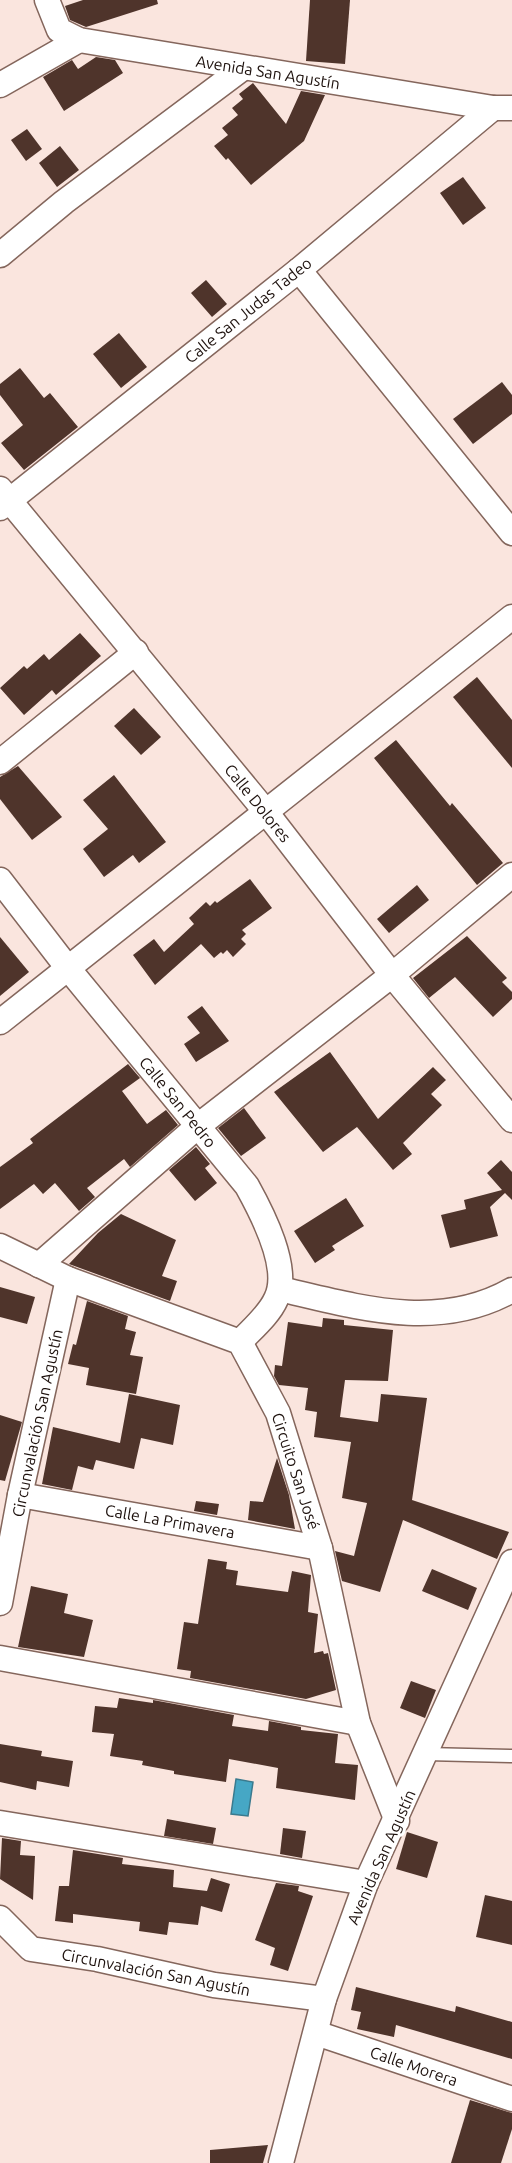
<svg xmlns="http://www.w3.org/2000/svg" width="512" height="2163" font-family="Ubuntu,sans-serif">
  <style>
    .water { fill: #46a7c5; stroke: #3a7a8e; stroke-width: 1.5 }
    .building { fill: #4f342b }
    .lines { fill: none; stroke-linecap: round; stroke-linejoin: round }
    .service-casing { stroke: #84665c; stroke-width: 15 }
    .minor-casing { stroke: #84665c; stroke-width: 27 }
    .service { stroke: #fff; stroke-width: 12 }
    .minor { stroke: #fff; stroke-width: 24 }
    .labels { text-anchor: middle; stroke-width: 6; stroke-linejoin: round; paint-order: stroke }
    .street-label { font-size: 16px; fill: #1e120e; stroke: #fff }
  </style>
  <rect width="100%" height="100%" fill="#fae5de"/>
  <polygon class="water" points="236,1779 253,1782 248,1816 231,1814"/>
  <g class="building">
    <polygon points="83,0 157,0 158,4 86,27 70,20 65,6"/>
    <polygon points="310,0 350,0 345,64 306,61"/>
    <polygon points="96,57 115,60 123,73 64,111 43,77 72,60 78,69"/>
    <polygon points="253,83 286,124 301,91 325,95 304,141 251,185 228,158 226,160 214,146 228,135 222,128 238,115 232,108 243,99 239,94"/>
    <polygon points="27,129 42,149 26,161 11,140"/>
    <polygon points="60,146 79,170 57,187 39,163"/>
    <polygon points="463,177 486,208 463,225 440,193"/>
    <polygon points="206,280 227,304 212,317 191,293"/>
    <polygon points="119,333 147,367 121,388 93,354"/>
    <polygon points="20,368 44,398 50,393 78,427 24,470 1,443 23,425 0,395 0,384"/>
    <polygon points="502,382 512,395 512,414 473,444 453,419"/>
    <polygon points="80,633 101,656 56,695 52,690 24,715 0,688 24,666 27,669 44,654 49,660"/>
    <polygon points="477,677 512,720 512,768 453,697"/>
    <polygon points="134,708 161,737 141,755 114,726"/>
    <polygon points="396,740 450,806 452,803 503,863 477,885 374,758"/>
    <polygon points="18,766 62,817 32,840 0,799 0,777"/>
    <polygon points="114,775 166,842 139,863 133,855 104,877 83,849 108,829 83,800"/>
    <polygon points="250,879 272,908 242,930 246,934 241,939 246,944 233,957 227,950 223,954 221,952 214,958 201,944 155,985 133,955 154,939 164,952 194,924 189,918 206,902 210,906 215,901 217,903"/>
    <polygon points="417,885 429,900 389,933 377,919"/>
    <polygon points="467,936 507,978 502,982 512,992 512,999 493,1017 455,977 429,998 413,978"/>
    <polygon points="0,937 29,972 0,996"/>
    <polygon points="202,1006 229,1041 196,1062 184,1044 200,1033 187,1017"/>
    <polygon points="330,1052 378,1119 433,1067 446,1080 431,1094 442,1105 403,1143 412,1154 393,1170 357,1127 323,1152 274,1092"/>
    <polygon points="128,1064 140,1078 122,1091 147,1124 166,1110 178,1125 130,1167 124,1159 87,1188 95,1197 79,1211 55,1183 43,1194 34,1184 0,1209 0,1167 33,1143 30,1139"/>
    <polygon points="244,1108 266,1138 241,1156 218,1128"/>
    <polygon points="196,1147 210,1164 205,1168 217,1183 195,1201 169,1170"/>
    <polygon points="501,1160 512,1172 512,1200 505,1193 490,1207 498,1236 450,1248 441,1215 466,1209 464,1200 502,1190 487,1173"/>
    <polygon points="346,1198 364,1226 332,1246 335,1250 315,1263 294,1231"/>
    <polygon points="121,1214 176,1240 162,1276 177,1281 170,1301 69,1264 98,1233"/>
    <polygon points="0,1287 35,1297 27,1324 0,1317"/>
    <polygon points="87,1301 128,1316 125,1329 136,1332 130,1355 143,1357 136,1394 86,1385 89,1368 68,1364 73,1344 76,1345"/>
    <polygon points="323,1318 344,1320 344,1325 393,1330 388,1381 345,1380 340,1417 378,1422 381,1394 427,1398 412,1500 509,1532 497,1559 403,1520 380,1592 342,1581 335,1551 354,1556 367,1503 342,1498 351,1442 314,1437 317,1412 305,1410 308,1388 279,1385 274,1376 275,1365 282,1366 288,1322 322,1327"/>
    <polygon points="129,1394 180,1405 173,1445 141,1438 134,1469 96,1460 93,1470 78,1466 72,1490 42,1484 53,1427 120,1443"/>
    <polygon points="0,1415 22,1422 5,1481 0,1480"/>
    <polygon points="277,1458 289,1495 295,1529 248,1520 250,1501 263,1502"/>
    <polygon points="196,1501 219,1504 217,1515 194,1511"/>
    <polygon points="208,1559 227,1562 226,1569 238,1571 236,1585 288,1592 292,1571 311,1575 308,1612 318,1614 314,1653 323,1651 324,1654 328,1653 336,1690 306,1699 190,1678 191,1671 177,1669 184,1622 198,1624"/>
    <polygon points="432,1569 477,1588 468,1610 422,1591"/>
    <polygon points="31,1586 68,1594 64,1613 93,1620 84,1657 18,1647"/>
    <polygon points="411,1681 436,1690 425,1718 400,1708"/>
    <polygon points="119,1698 153,1703 153,1700 234,1715 232,1726 268,1731 269,1721 301,1727 301,1730 338,1734 335,1763 358,1765 355,1800 276,1788 278,1768 229,1759 226,1782 174,1774 174,1771 142,1765 143,1761 110,1756 114,1734 92,1732 95,1706 117,1708"/>
    <polygon points="0,1744 42,1751 41,1756 73,1761 69,1787 37,1781 36,1790 0,1782"/>
    <polygon points="167,1819 216,1828 213,1844 164,1836"/>
    <polygon points="283,1828 306,1831 302,1858 280,1854"/>
    <polygon points="407,1832 438,1842 427,1878 396,1869"/>
    <polygon points="2,1838 21,1841 20,1855 35,1856 33,1900 0,1879"/>
    <polygon points="73,1850 123,1858 122,1864 174,1870 173,1887 207,1891 211,1878 230,1884 222,1912 201,1906 198,1925 169,1922 167,1935 139,1931 140,1922 73,1914 73,1923 55,1921 59,1886 69,1886"/>
    <polygon points="276,1883 299,1886 298,1891 313,1896 288,1971 270,1965 275,1948 255,1940"/>
    <polygon points="485,1895 512,1901 512,1945 476,1937"/>
    <polygon points="356,1987 455,2012 456,2006 512,2022 512,2059 396,2025 394,2037 357,2029 361,2012 351,2010"/>
    <polygon points="470,2100 512,2113 512,2129 501,2163 451,2163"/>
    <polygon points="268,2145 263,2163 210,2163 210,2150"/>
  </g>
  <g class="lines">
    <g class="service-casing">
      <polyline id="service" points="426,1754 512,1756"/>
    </g>
    <g class="minor-casing">
      <g id="minor">
        <polyline points="47,0 59,30 79,40 493,108 512,108"/>
        <polyline points="0,85 79,40"/>
        <polyline points="0,255 64,202 243,68"/>
        <polyline points="299,270 512,533"/>
        <polyline points="0,489 266,812 392,975 512,1120"/>
        <polyline points="0,508 299,270 493,108"/>
        <polyline points="0,762 136,652"/>
        <path d="M 0,880 L 67,967 L 247,1186 C 262,1213 291,1269 276,1299 C 269,1315 252,1329 240,1342"/>
        <polyline points="0,1022 512,617"/>
        <polyline points="0,1246 68,1279 240,1342 278,1413 320,1548 358,1723 397,1821"/>
        <polyline points="39,1265 198,1126 392,975 512,875"/>
        <path d="M 280,1289 C 358,1307 438,1332 512,1290"/>
        <polyline points="20,1495 320,1548"/>
        <polyline points="0,1603 20,1495 68,1279"/>
        <polyline points="0,1658 358,1723"/>
        <polyline points="0,1823 366,1883"/>
        <polyline points="0,1918 31,1949 97,1959 214,1985 324,1999"/>
        <polyline points="316,2033 512,2099"/>
        <polyline points="281,2163 324,1999 366,1883 512,1562"/>
      </g>
    </g>
    <use href="#service" class="service"/>
    <use href="#minor" class="minor"/>
  </g>
  <g class="labels">
    <g class="street-label">
      <text transform="translate(268 72) rotate(9)" y="6">Avenida San Agustín</text>
      <text transform="translate(248 310) rotate(-39)" y="6">Calle San Judas Tadeo</text>
      <text transform="translate(258 803) rotate(51)" y="6">Calle Dolores</text>
      <text transform="translate(178 1102) rotate(51)" y="6">Calle San Pedro</text>
      <text transform="translate(37 1423) rotate(-78)" y="6">Circunvalación San Agustín</text>
      <text transform="translate(296 1471) rotate(72)" y="6">Circuito San José</text>
      <text transform="translate(170 1521) rotate(10)" y="6">Calle La Primavera</text>
      <text transform="translate(381 1857) rotate(-66)" y="6">Avenida San Agustín</text>
      <text transform="translate(156 1972) rotate(11)" y="6">Circunvalación San Agustín</text>
      <text transform="translate(414 2066) rotate(19)" y="6">Calle Morera</text>
    </g>
  </g>
</svg>
